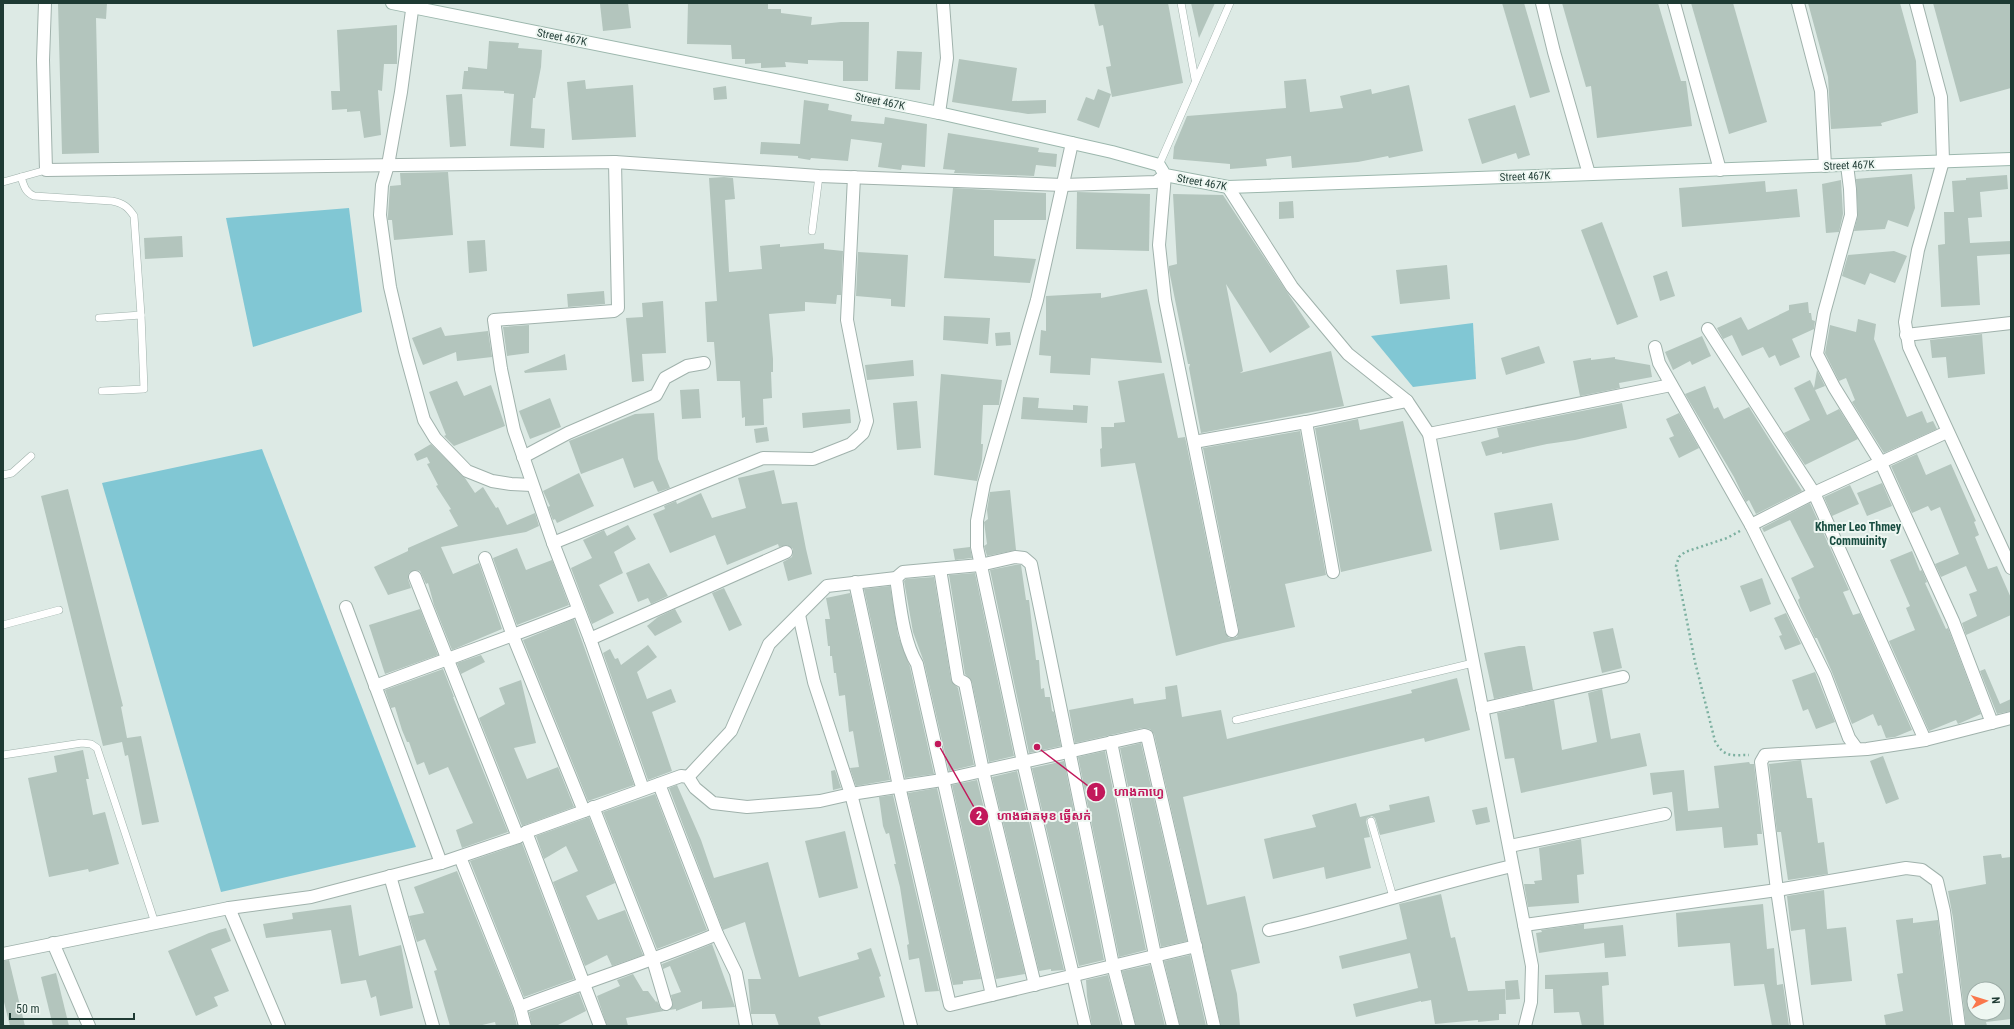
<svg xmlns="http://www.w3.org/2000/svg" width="2014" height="1029" font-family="'Roboto Condensed','Noto Sans Khmer',sans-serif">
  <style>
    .water { fill: #81c7d4 }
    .building { fill: #b3c5bd; fill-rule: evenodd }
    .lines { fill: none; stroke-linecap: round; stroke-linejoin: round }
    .lane-casing { stroke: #a0b2ac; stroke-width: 8 }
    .street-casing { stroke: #a0b2ac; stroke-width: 14 }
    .secondary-casing { stroke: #9cb7ad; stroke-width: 14 }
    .path { stroke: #7cb0a0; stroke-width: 2.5; stroke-dasharray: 2 3; stroke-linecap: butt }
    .lane { stroke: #fff; stroke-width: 7 }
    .street { stroke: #fff; stroke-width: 12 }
    .secondary { stroke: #fff; stroke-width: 12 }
    .labels { text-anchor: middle; stroke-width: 4; stroke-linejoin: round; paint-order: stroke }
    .street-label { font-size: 11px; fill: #1e3a33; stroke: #eef7f2 }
    .neighbourhood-label { font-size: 12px; font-weight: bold; fill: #194d41; stroke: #eef7f2 }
    .leader { fill: none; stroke: #c2185b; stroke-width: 1.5 }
    .callout-dot { fill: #c2185b; stroke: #eef7f2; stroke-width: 1.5 }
    .mark-label { font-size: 12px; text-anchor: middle; font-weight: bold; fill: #fff }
    .callout-label { font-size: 12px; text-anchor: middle; font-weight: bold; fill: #c2185b; stroke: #eef7f2; stroke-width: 4; stroke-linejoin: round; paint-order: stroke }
  </style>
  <rect width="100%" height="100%" fill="#ddeae5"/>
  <g class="water">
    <polygon points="349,208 362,312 253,347 226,218"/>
    <polygon points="1473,323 1476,379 1413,387 1371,336"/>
    <polygon points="262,449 416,847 221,892 102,483"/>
  </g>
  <g class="building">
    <polygon points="58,3 107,3 106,19 96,18 99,153 62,154"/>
    <polygon points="628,3 631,28 603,31 600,4"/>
    <polygon points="688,3 768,3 768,9 781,9 781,13 812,17 811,25 841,22 869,22 868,81 843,81 843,61 808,60 808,64 785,62 786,67 761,68 761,63 745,64 745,59 732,59 731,45 687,44"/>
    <polygon points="1094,3 1168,3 1183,83 1112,97 1106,67 1111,66 1103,25 1099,26"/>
    <polygon points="1191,3 1215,3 1199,38"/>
    <polygon points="1502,3 1524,3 1550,92 1530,98"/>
    <polygon points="1562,3 1658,3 1681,81 1686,81 1692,126 1597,138 1591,86 1586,87"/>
    <polygon points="1691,3 1733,3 1767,122 1729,134"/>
    <polygon points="1808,3 1900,3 1916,61 1918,113 1881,123 1882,126 1831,129 1828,77"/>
    <polygon points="1933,3 2011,3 2011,88 1960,102"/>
    <polygon points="397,25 397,64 384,64 382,91 378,90 381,135 364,138 360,111 347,112 347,109 332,110 331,91 340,91 337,30"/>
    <polygon points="489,41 519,43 518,48 542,50 541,67 535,98 533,98 531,128 545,129 544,148 510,146 514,94 504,93 504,91 462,89 464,71 468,71 468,67 487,69"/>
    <polygon points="897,51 922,52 920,90 895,89"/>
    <polygon points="959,59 1017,68 1012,101 1046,100 1046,113 1028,114 952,102"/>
    <polygon points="1306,79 1310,112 1343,108 1340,96 1371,89 1372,94 1409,85 1423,151 1389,158 1388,156 1358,162 1292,168 1291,156 1266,159 1267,166 1230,169 1230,164 1173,159 1174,147 1187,116 1286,108 1284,81"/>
    <polygon points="585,80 586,89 633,85 636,137 572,140 567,82"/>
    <polygon points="726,86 727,99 714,100 713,88"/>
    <polygon points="1098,89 1111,94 1099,128 1077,120 1086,97 1094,100"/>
    <polygon points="462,94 466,146 450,147 446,95"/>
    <polygon points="804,100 829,104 828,110 852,115 851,121 884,124 885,117 927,124 925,167 902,165 901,170 878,167 882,143 851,139 848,161 811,158 810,160 798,158 798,156 760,154 761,142 800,144"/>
    <polygon points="1515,105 1530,155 1518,159 1516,153 1482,164 1468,119"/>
    <polygon points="948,133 1039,148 1038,152 1057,154 1056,167 1036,165 1034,176 954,173 955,170 943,169"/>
    <polygon points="448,172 453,235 394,240 392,220 388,220 388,215 390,186 401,185 400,173"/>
    <polygon points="1912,174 1915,208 1908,227 1888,220 1885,229 1854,231 1858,215 1856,179"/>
    <polygon points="2007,175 2008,189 1980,192 1982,217 1968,218 1970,243 2011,241 2011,254 1977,256 1980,305 1941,307 1938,245 1945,244 1944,212 1954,212 1952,181 1966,180 1966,178"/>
    <polygon points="724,177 733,178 735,199 725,200 729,272 762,269 760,246 780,244 780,247 824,243 824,249 843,251 841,295 837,295 836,304 805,302 805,311 769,314 773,359 773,372 771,372 772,398 763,399 764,425 745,426 745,417 742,418 740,381 717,381 714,342 707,342 705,302 717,301 709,178"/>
    <polygon points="1841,180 1843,214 1839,232 1826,233 1822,184"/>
    <polygon points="1765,181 1766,192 1797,189 1800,217 1682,227 1679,188"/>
    <polygon points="953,188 1046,193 1046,220 994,220 994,256 1036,259 1030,283 944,278"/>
    <polygon points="1077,192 1150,194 1149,251 1076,249"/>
    <polygon points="1173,194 1223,195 1310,327 1270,353 1226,284 1243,371 1240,373 1331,351 1344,406 1201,433 1189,368 1190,364 1188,364 1169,270 1169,266 1177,264"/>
    <polygon points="1293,201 1294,218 1279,219 1279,202"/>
    <polygon points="1602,222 1638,317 1617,325 1581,230"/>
    <polygon points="182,236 183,257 145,259 144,238"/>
    <polygon points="485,240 487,271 469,273 467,241"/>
    <polygon points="1894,251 1907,256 1895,283 1870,273 1865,285 1842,276 1848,255"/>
    <polygon points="858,252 908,255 905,307 891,306 891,299 856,296"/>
    <polygon points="1447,265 1450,299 1400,304 1396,270"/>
    <polygon points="1667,271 1675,296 1660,301 1653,276"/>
    <polygon points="1147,289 1162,363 1091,358 1090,375 1050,373 1051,356 1039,355 1041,330 1046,331 1046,296 1101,293 1101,298"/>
    <polygon points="604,291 605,304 568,307 567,294"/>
    <polygon points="663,301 666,353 642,354 644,381 632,382 626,318 643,317 642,303"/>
    <polygon points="1808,302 1809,313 1811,313 1812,320 1815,321 1814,329 1792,339 1800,357 1780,366 1775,355 1769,358 1763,347 1742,356 1732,335 1723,339 1717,328 1741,317 1748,330 1789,310 1789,305"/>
    <polygon points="944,316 990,318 988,344 943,340"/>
    <polygon points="1858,319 1876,324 1874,339 1907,417 1922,411 1927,423 1933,421 1937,429 1884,453 1852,402 1855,400 1846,378 1839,381 1825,353 1830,325 1856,332"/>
    <polygon points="529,325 529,353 507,356 503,327"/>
    <polygon points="441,327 445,336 488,331 492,357 457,361 456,352 423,365 412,338"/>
    <polygon points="1010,332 1011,345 996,346 995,333"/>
    <polygon points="1982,334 1985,374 1948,378 1946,357 1932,358 1930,340"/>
    <polygon points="1702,336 1711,356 1692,365 1690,361 1673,370 1665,352"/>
    <polygon points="1539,346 1545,363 1506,375 1501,358"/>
    <polygon points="565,354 567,370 525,373 524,371"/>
    <polygon points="1615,357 1615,359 1650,365 1652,377 1619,383 1620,388 1580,396 1573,361 1591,358 1591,360"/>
    <polygon points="913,360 914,376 867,380 865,365"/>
    <polygon points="1817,370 1825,386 1815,390 1827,415 1839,409 1858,439 1805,465 1784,433 1810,420 1794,388 1810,380 1814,388"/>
    <polygon points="1164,373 1178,438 1185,437 1225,632 1229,638 1237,637 1239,630 1203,448 1300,431 1326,575 1285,584 1295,627 1223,643 1176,656 1135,463 1101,467 1100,449 1102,448 1101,427 1114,427 1114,423 1125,422 1118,381"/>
    <polygon points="941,374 1002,380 999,405 983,405 981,444 983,444 982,460 977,481 934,475"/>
    <polygon points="457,381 464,396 491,385 505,426 454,446 444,436 446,435 429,392"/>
    <polygon points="1705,386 1714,409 1718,407 1724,419 1749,407 1802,491 1756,514 1749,500 1746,502 1734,477 1685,394"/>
    <polygon points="699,389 701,418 682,419 680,390"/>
    <polygon points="1023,397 1039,398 1038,408 1073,410 1073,405 1088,406 1087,423 1021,419"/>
    <polygon points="550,398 561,427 530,439 519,411"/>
    <polygon points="917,401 921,448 897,450 893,403"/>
    <polygon points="1622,403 1627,428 1575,440 1547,444 1502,454 1502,452 1486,456 1481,442 1499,437 1497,428"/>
    <polygon points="850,409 851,423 803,428 802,413"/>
    <polygon points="654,413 658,459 670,488 658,492 653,481 634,488 623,458 581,474 569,441 635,414"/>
    <polygon points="1679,413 1699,448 1679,458 1669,438 1674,436 1666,419"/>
    <polygon points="1358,419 1360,430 1403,421 1432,551 1341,572 1315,428"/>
    <polygon points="767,427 769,441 756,443 754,429"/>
    <polygon points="431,444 465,478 475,493 483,487 496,508 498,507 507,525 535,513 539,526 526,532 441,547 453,574 479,563 502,629 452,650 434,605 428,583 426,584 420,571 416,570 409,573 408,579 411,588 388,595 374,567 408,551 408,548 458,526 449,510 451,509 436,486 438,485 427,464 430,463 427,457 417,461 414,454"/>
    <polygon points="1917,454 1926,475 1951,464 1976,521 1974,522 1979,535 1975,537 1988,569 1997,566 2011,598 2011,615 1966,635 1962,623 1977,616 1969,594 1977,591 1966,566 1941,577 1935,564 1959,554 1940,507 1931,511 1928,506 1912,513 1891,466"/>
    <polygon points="774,470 782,504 797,502 806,549 812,574 788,581 783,562 792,557 793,552 793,549 787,545 779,547 778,544 727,565 715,535 670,553 653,514 665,509 664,506 676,501 677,504 701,493 712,518 746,508 738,478"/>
    <polygon points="579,473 594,506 557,523 555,519 553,520 548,507 550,506 543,491"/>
    <polygon points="1882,483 1892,506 1867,516 1857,493"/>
    <polygon points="1850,485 1859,504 1832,516 1824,497"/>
    <polygon points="68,489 123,706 121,707 127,738 141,736 159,822 142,825 128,755 125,756 122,742 103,746 41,496"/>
    <polygon points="1010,490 1016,550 987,556 984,546 987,544 984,522 988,519 987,510 990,492"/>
    <polygon points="1552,503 1559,540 1500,550 1494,513"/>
    <polygon points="1810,503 1849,590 1843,592 1853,615 1860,613 1912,730 1895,737 1886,738 1881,725 1878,726 1873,714 1852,724 1832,672 1817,638 1815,638 1800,606 1798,600 1800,598 1791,578 1814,567 1790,520 1764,532 1762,528"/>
    <polygon points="628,525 636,539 614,552 623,573 599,585 614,613 592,624 571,568 592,558 583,540 604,530 607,536"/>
    <polygon points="970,547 972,558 955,560 953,549"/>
    <polygon points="517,548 526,570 552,560 569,605 517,625 493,558"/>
    <polygon points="1912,551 1920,571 1922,570 1927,582 1925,583 1946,629 1948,628 1981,714 1958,724 1956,720 1929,731 1889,641 1915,630 1906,608 1910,606 1890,560"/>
    <polygon points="649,563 668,596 651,604 648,598 638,602 626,573"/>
    <polygon points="1015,565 1021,565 1026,600 1029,600 1036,660 1039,660 1041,689 1044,688 1045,697 1050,697 1052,711 1054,712 1061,746 1029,753 990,570"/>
    <polygon points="975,573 1014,756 989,762 972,682 965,674 949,575"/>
    <polygon points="934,577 951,680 958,688 974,765 949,771 924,662 913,632 904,581 906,579"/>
    <polygon points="1762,578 1771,604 1750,612 1740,586"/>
    <polygon points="890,586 898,635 910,667 934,774 905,778 864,589"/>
    <polygon points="724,588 742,625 729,631 712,593"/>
    <polygon points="850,593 890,780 856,786 850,768 859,767 853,731 849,732 845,695 839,696 836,673 834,673 832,656 830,656 830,646 828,646 825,619 830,619 826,598"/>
    <polygon points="420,609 438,655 385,674 369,625"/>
    <polygon points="675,609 682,622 655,636 647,626 658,617"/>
    <polygon points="1786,613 1801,644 1785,650 1779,636 1782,635 1774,618"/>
    <polygon points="574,619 634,785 588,801 523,640"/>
    <polygon points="1613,628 1622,668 1602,673 1593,632"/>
    <polygon points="648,645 657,657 637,672 647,699 671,689 676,702 652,712 672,771 648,780 603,653 610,649 615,659 618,658 621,665"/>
    <polygon points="1519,646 1525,646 1533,690 1494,699 1484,653"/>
    <polygon points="481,655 485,662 461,674 457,663"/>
    <polygon points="443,669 454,697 453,697 508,832 462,848 456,830 473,823 448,767 429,775 424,762 417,765 409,742 407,742 402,730 395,707 391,708 385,690"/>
    <polygon points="1985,669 2000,704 2011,699 2011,711 1997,714 1980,671"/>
    <polygon points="1815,672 1835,722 1816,729 1808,709 1803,711 1792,680"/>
    <polygon points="1457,678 1470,730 1425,742 1424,738 1183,797 1207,905 1245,896 1260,963 1231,970 1237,994 1240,1026 1221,1026 1154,734 1150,729 1142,728 1075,743 1069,710 1133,698 1134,704 1166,699 1165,687 1177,685 1182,717 1221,710 1227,739 1412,693 1411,690"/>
    <polygon points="521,680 536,743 514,748 527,779 558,767 574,807 522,826 479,718 505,704 499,688"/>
    <polygon points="1602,689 1611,739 1640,733 1647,766 1521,793 1514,758 1505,759 1497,713 1554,700 1562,750 1597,742 1588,693"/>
    <polygon points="1141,743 1187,941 1161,947 1120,748"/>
    <polygon points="83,750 89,779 86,779 93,815 105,812 119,864 89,872 88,869 49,877 28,778 57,772 54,756"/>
    <polygon points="1105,751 1146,950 1119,957 1078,757"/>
    <polygon points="1883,756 1899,799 1886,804 1870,761"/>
    <polygon points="1801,760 1807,798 1812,798 1818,843 1824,842 1828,874 1788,880 1781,832 1777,832 1769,764"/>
    <polygon points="1064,761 1104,960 1079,966 1032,768"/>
    <polygon points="1749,762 1750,764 1754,764 1762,834 1757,834 1758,845 1724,848 1722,827 1676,831 1672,792 1653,795 1650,773 1684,770 1688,811 1719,808 1714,766"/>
    <polygon points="835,770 841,788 833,790 831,771"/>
    <polygon points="1017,771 1064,970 1051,971 1051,969 1039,971 992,777"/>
    <polygon points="977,780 1025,974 996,979 952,785"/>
    <polygon points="677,785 701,840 714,878 768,862 799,977 859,959 857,953 871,948 881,976 879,977 885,997 818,1017 821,1026 779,1026 775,1014 751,1014 748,979 761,979 745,922 723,930 669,788"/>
    <polygon points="937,788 981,979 963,981 963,984 953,985 908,793"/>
    <polygon points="655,794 707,930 657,949 603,812"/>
    <polygon points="893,795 938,988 939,991 925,992 919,958 909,960 907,945 909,944 900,887 894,864 896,864 889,833 886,834 883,826 879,797"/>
    <polygon points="1429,796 1435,822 1380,835 1375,818 1372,816 1367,818 1366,822 1370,837 1364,838 1371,868 1326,879 1324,867 1273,879 1264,839 1316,827 1312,815 1356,803 1360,817 1390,810 1389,805"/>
    <polygon points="1487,807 1490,822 1476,825 1472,810"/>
    <polygon points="589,817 615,883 586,896 598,920 625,910 643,955 612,966 607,955 585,966 553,882 578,871 566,846 544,859 536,836"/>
    <polygon points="845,831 858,888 819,898 805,841"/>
    <polygon points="1581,839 1584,874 1577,875 1579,903 1528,907 1524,884 1535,884 1534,881 1542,880 1539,848"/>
    <polygon points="522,843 574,979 524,997 470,861"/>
    <path d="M 2001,854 L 2002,858 L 2011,857 L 2011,1019 L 1986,1022 L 1987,1026 L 1966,1026 L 1953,918 L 1948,891 L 1986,884 L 1983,856 ZM 1974,989 L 1998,989 L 1998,1013 L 1974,1013 Z"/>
    <polygon points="457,871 513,1009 517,1026 496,1026 495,1022 478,1026 450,1026 434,971 437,970 425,939 417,942 409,916 424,913 414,887"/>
    <polygon points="1824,890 1827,929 1846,927 1852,981 1811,985 1805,929 1791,931 1787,896"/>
    <polygon points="1441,894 1451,938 1455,937 1468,991 1505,989 1506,1014 1499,1014 1499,1020 1478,1022 1478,1020 1435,1024 1431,1000 1421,1002 1421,1001 1356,1017 1353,1004 1418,988 1410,953 1342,969 1339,956 1407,939 1399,904"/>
    <polygon points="1763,904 1767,949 1774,948 1777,985 1783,984 1789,1026 1772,1026 1764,984 1734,986 1730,943 1678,947 1676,913"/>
    <polygon points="351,905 359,956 401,945 413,1008 380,1016 376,996 371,998 366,980 341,984 331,930 266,938 263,924 293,919 292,913"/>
    <polygon points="1913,918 1913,923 1938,920 1951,1026 1886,1026 1884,1015 1903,1011 1897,974 1903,973 1896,920"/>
    <polygon points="1584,924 1584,929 1623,925 1626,956 1605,958 1604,943 1539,953 1536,933 1542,932 1541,930"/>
    <polygon points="226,928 231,941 211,949 229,991 214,997 218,1006 196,1016 168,951 209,933"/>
    <polygon points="712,944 735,1007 702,1009 702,1001 676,1011 676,1009 669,1010 673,1005 671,995 681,992 670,966 663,969 662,964"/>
    <polygon points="1190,955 1206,1026 1180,1026 1164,961"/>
    <polygon points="9,960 25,1026 10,1026 3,998 3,961"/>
    <polygon points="1150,965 1165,1026 1136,1026 1122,971"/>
    <polygon points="1608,972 1609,985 1602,986 1604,1026 1582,1026 1579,1012 1554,1013 1553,989 1545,989 1545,975"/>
    <polygon points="56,973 69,1026 53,1026 41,977"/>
    <polygon points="633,974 643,991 648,991 656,1002 657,1001 661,1009 664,1011 626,1018 628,1026 607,1026 597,996 620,986 617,980"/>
    <polygon points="1108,975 1121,1026 1092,1026 1087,996 1086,980"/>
    <polygon points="1518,980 1520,999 1506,1000 1505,981"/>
    <polygon points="579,993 586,1011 556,1026 532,1026 529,1012"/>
  </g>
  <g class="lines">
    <g class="lane-casing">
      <g id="lane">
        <polyline points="1181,3 1195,79"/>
        <polyline points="1159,165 1230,3"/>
        <path d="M 21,177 C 24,186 25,192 34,196 L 112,201 C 123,203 128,207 134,216 L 141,315 L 99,318"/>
        <polyline points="3,182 46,170"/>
        <polyline points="812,231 819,176"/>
        <polyline points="102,391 144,389 141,315"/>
        <polyline points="3,475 12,473 31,456"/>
        <polyline points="3,625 59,610"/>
        <polyline points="1236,720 1473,663"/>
        <polyline points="3,755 82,743 91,744 97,748 155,923"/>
        <polyline points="1371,821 1393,897"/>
      </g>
    </g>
    <g class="street-casing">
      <g id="street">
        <polyline points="45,3 43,60 46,170 615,162 819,176 1063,185 1156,182 1165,175"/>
        <polyline points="413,3 401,92 388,165 382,185 380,215 390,287 405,351 424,420 435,438 467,471 492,481 511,484 532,485"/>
        <polyline points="1542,3 1554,52 1589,174"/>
        <polyline points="1674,3 1720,170"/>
        <polyline points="1798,3 1821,91 1825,166"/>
        <polyline points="1916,3 1941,97 1943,161 1918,250 1905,322 1909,347 2011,568"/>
        <polyline points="939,113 947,58 943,3"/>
        <polyline points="1072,143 1037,300 984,484 977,521 977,547 1023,762 1085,1026"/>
        <polyline points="615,162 618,308 614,311 494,320 501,369 514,430 553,543 590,639 643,789"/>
        <polyline points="1847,165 1850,189 1851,215 1824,313 1817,354 1834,387 1881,463 1953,621 1992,723"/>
        <polyline points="1165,175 1159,245 1165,300 1232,631"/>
        <polyline points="1228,187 1292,287 1348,354 1407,401 1429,434 1532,966 1531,1002 1525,1026"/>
        <polyline points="1708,329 1814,493 1925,740"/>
        <polyline points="1906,335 2011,323"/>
        <polyline points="1655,347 1659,363 1751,525 1825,675 1849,738 1857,749"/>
        <polyline points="1306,422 1333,572"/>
        <polyline points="1429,434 1671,385"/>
        <polyline points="1194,442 1306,422 1407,401"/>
        <polyline points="523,457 568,433 656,395 665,378 687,366 704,363"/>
        <polyline points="1751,525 1814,493 1947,432"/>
        <polyline points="553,543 763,458 813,459 851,444 863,433 867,421 847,320 854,177"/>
        <polyline points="485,558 513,636 584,811"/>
        <polyline points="940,569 958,679 965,683 983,771 1035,985"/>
        <polyline points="415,577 518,837"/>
        <path d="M 896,578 C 900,604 903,641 917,664 L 992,995"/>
        <polyline points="855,582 899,786 950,1005 1196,946"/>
        <polyline points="346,607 441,863"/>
        <polyline points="799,615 814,682 851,794 911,1026"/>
        <polyline points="590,639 786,552"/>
        <path d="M 375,686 C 443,660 511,637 578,610"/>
        <polyline points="1482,709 1623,677"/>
        <polyline points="1111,742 1155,955 1173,1026"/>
        <polyline points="688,777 731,731 769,644 827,586 896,578 903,572 980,565 1015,557 1024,558 1031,564 1113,965 1129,1026"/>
        <polyline points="659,784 717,934 736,973 746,1026"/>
        <polyline points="593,807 653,960 666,1004"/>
        <polyline points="526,832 600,1026"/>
        <polyline points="1510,846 1665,814"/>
        <polyline points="460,857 520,1007 525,1026"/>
        <polyline points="390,876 433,1026"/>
        <polyline points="229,908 279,1026"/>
        <polyline points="1524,925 1777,890 1906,868 1922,870 1937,881 1944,911 1959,1026"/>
        <path d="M 1269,930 C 1351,912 1431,885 1512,866"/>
        <polyline points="53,943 89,1026"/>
        <polyline points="3,954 229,908 311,897 441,863 518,837 526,832 681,776 688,777 695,788 713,803 747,807 797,803 820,801 851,794 942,780 1144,735 1147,736 1214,1026"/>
        <path d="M 520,1007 C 585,982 652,961 717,934"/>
        <polyline points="1797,1026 1777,890 1761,762 1765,755 1867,749 1925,740 2011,718"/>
      </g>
    </g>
    <g class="secondary-casing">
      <polyline id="secondary" points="392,3 939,113 1112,152 1159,165 1165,175 1228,187 2011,159"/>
    </g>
    <path class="path" d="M 1740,531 L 1727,538 L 1685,552 L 1679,557 L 1676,566 L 1695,662 L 1715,741 C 1724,758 1732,755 1749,755"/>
    <use href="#lane" class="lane"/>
    <use href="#street" class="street"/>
    <use href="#secondary" class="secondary"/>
  </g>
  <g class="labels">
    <g class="street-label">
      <text transform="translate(562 37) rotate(11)" y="4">Street 467K</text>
      <text transform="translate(880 101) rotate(11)" y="4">Street 467K</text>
      <text transform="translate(1849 165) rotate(-2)" y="4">Street 467K</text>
      <text transform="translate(1525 176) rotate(-2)" y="4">Street 467K</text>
      <text transform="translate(1202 182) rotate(10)" y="4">Street 467K</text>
    </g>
    <g class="neighbourhood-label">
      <text x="1858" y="531">Khmer Leo Thmey<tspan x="1858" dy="14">Commuinity</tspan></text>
    </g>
  </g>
  <path class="leader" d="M1037 747L1096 792M938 744L979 816"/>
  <g class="callout-dot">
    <circle cx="1037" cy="747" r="4"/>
    <circle cx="938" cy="744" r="4"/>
    <circle cx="1096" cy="792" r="10"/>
    <circle cx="979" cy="816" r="10"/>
  </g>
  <g class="mark-label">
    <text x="1096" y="796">1</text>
    <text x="979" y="820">2</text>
  </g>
  <g class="callout-label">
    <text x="1139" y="796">ហាងកាហ្វេ</text>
    <text x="1044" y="820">ហាងផាតមុខ ធ្វើសក់</text>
  </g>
  <rect width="2014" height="1029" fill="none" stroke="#1e3a33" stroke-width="8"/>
  <g transform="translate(1986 1001) rotate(86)"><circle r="19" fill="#eef7f2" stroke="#9baba6"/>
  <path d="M0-3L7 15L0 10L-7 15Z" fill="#fa774c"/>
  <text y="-6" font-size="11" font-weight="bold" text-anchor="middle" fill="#1e3a33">N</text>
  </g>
  <path d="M10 1013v6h124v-6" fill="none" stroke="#1e3a33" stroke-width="2"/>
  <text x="16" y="1013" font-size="12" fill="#1e3a33" stroke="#eef7f2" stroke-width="3" paint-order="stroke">50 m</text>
</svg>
